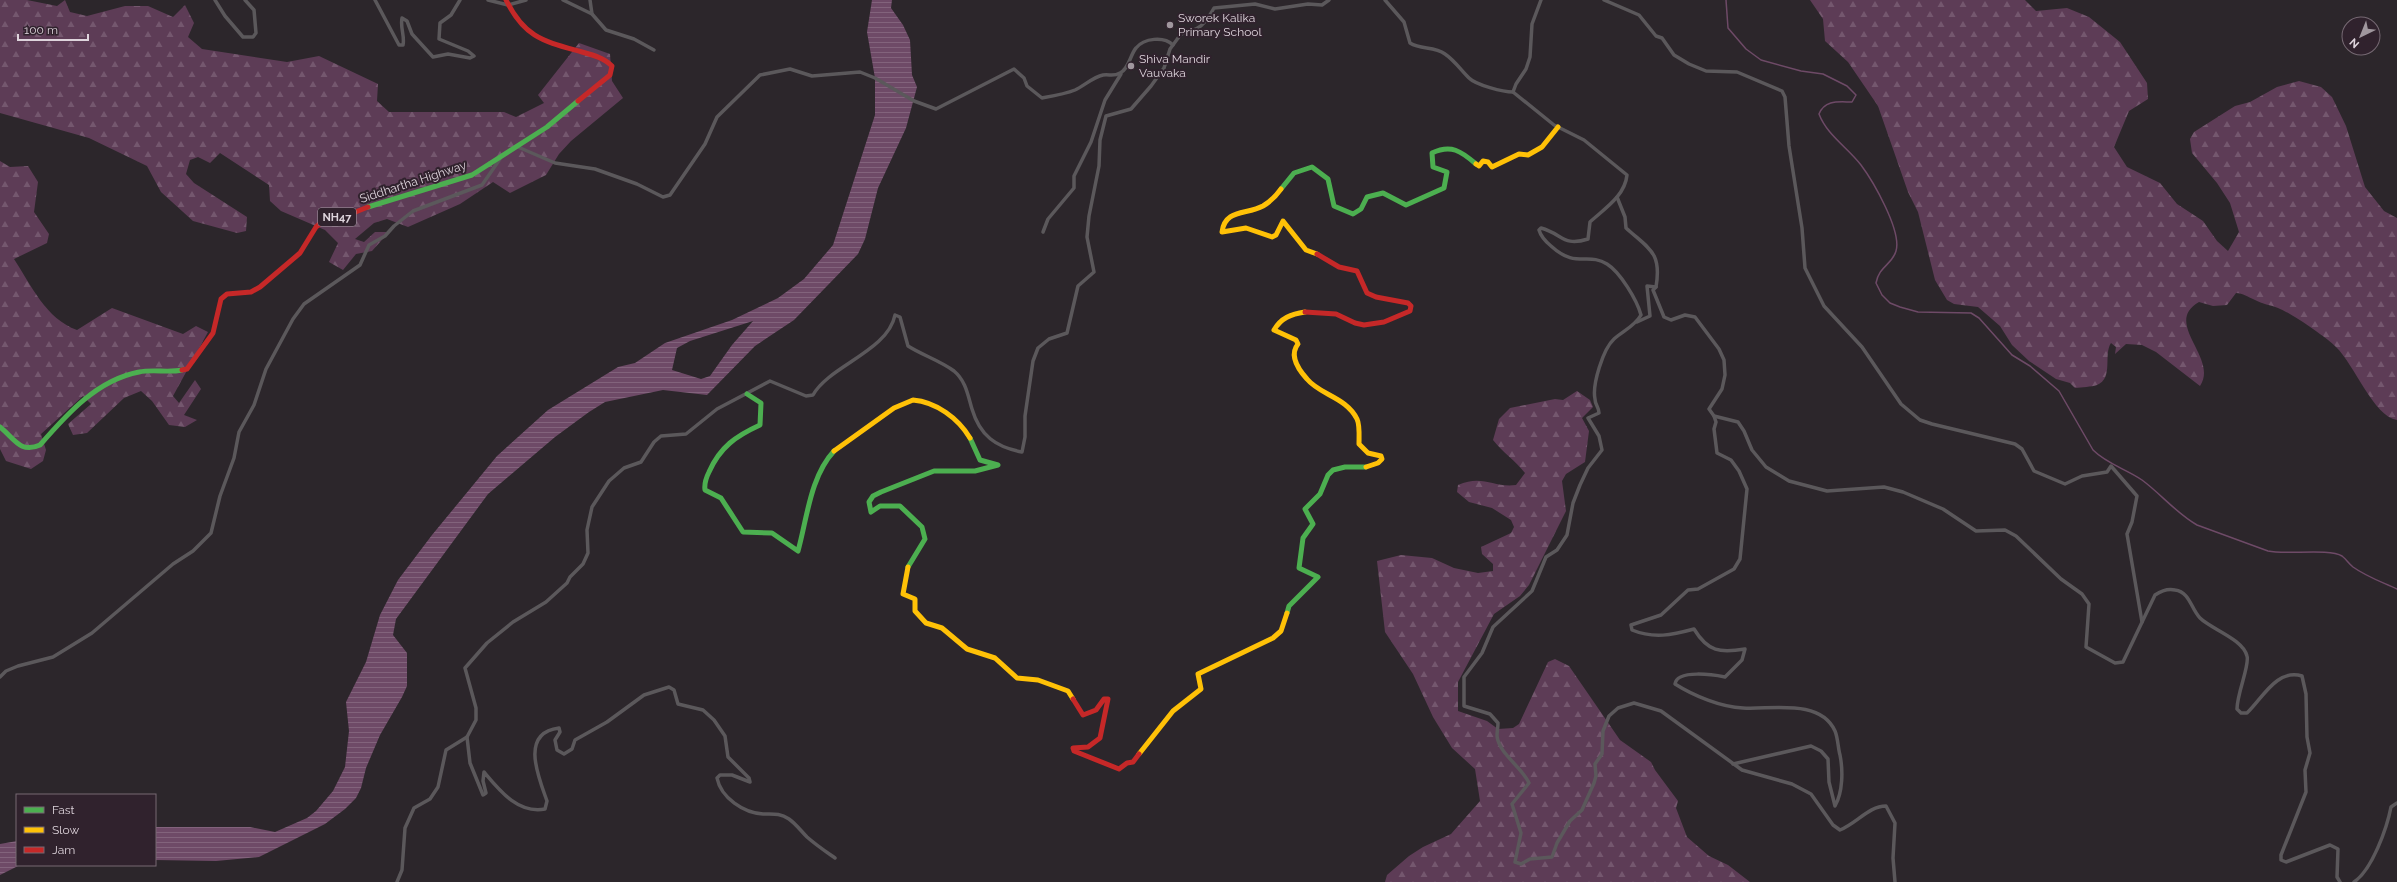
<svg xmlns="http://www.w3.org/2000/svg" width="2397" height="882" font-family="Raleway,sans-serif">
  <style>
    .forest { fill: url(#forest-firs) }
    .water { fill: url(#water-rules); fill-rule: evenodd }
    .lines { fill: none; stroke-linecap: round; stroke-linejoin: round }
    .stream { stroke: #6e4a67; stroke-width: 1.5 }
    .street { stroke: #5b585b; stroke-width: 3.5 }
    .fast { stroke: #4caf50; stroke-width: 5 }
    .slow { stroke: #ffc107; stroke-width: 5 }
    .jam { stroke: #c62828; stroke-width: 5 }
    .poi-dot { fill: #a0979e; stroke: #30222d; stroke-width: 1.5 }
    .labels { text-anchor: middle; stroke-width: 4; stroke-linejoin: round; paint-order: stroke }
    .shield { fill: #30222d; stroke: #aa9fa8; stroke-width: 1 }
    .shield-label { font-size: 11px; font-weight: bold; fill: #ded4dc }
    .poi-label { font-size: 12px; fill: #ded4dc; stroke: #30222d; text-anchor: start }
    .street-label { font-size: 12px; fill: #ded4dc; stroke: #30222d }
  </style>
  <defs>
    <pattern id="forest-firs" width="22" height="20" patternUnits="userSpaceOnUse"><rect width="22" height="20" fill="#5d3c56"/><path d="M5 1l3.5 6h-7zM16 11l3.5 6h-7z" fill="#74576e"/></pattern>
    <pattern id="water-rules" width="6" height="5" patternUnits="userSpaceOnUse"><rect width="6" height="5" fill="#6e4a67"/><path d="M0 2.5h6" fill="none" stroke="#82637c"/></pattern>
  </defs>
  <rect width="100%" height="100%" fill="#2c262b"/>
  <g class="forest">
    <polygon points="0,0 27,0 57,6 65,0 70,12 87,16 125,6 148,6 173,17 185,5 194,23 188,37 202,49 287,62 319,56 378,84 377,101 389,112 504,112 516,117 544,103 538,95 579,43 610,54 612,81 623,98 571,141 559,154 546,175 510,193 493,182 460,204 408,227 387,219 374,223 355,239 364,242 375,232 389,232 372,251 356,254 343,270 329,262 338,243 325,230 281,211 270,201 269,185 220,153 210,163 198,157 190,160 186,174 194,183 247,217 246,231 237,233 193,221 161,192 147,166 89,138 0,113"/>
    <path d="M 1810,0 L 2025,0 L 2036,11 L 2067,8 L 2089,17 L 2120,42 L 2147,83 L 2148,99 L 2129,111 L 2114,147 L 2127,167 L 2160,183 L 2177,204 L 2203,221 L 2217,241 L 2228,251 L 2239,232 L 2230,203 L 2217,183 L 2192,153 L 2190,139 L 2194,132 L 2235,106 L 2250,102 L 2277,87 L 2299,81 L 2321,87 L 2332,97 L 2346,126 L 2365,187 L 2384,211 L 2397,218 L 2397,420 C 2374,417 2354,364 2336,347 C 2326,337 2291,313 2278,308 C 2271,305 2262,304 2255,300 C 2248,297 2243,293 2236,293 L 2227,305 L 2213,306 L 2199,302 C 2162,323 2219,358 2200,386 L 2156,352 L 2142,345 L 2126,344 L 2115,354 L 2116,347 L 2111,343 C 2103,355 2114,378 2097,385 C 2091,387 2082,387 2075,388 L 2070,383 L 2056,379 L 2029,361 L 2012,345 L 2000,326 L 1978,307 L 1954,304 L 1947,300 L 1935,280 L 1918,212 L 1908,192 L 1878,106 L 1848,62 L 1825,41 L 1823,19 Z"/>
    <path d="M 0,161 L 10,167 L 28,166 L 38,182 L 34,212 L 49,234 L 47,243 L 14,259 C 31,285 46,319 77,330 L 112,308 L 183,334 L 196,326 L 208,332 L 173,396 L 179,403 L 195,380 L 201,389 L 184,415 L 197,420 L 185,427 L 169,425 L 152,401 L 141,391 L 124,398 L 87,433 L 73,435 L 68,424 L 91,404 L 83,396 L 41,434 L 46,450 L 43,461 L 31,469 L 6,461 L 0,449 Z"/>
    <path d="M 1577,391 L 1590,400 L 1593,407 L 1582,418 L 1589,431 L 1585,462 L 1566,474 L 1562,481 L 1566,511 L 1529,585 L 1520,596 L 1494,614 L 1458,682 L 1458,711 L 1487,721 L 1498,729 L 1513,728 L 1519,724 L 1548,662 L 1555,659 L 1569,666 L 1620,740 L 1651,762 L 1655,770 L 1678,801 L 1676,808 L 1687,837 L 1709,856 L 1728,865 L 1750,882 L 1385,882 L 1387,875 L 1409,856 L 1423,847 L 1451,834 L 1480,801 L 1475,769 L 1452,748 L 1433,717 L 1413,674 L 1385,632 L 1377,561 L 1401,555 L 1432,558 L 1454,568 L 1478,573 L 1493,571 L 1493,564 L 1482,554 L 1481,547 L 1511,533 L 1514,527 L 1511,520 L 1492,508 L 1469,502 L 1457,492 L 1458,485 C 1483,474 1493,488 1516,485 L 1525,473 C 1515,460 1503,453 1493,440 L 1499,419 L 1510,408 L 1555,399 L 1563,400 Z"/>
  </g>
  <g class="water">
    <path d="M 872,0 L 892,0 L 891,8 L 903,25 L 910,40 L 912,75 L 917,87 L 906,128 L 878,188 L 865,239 L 858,254 L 794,320 L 755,346 L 707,395 L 663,390 L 605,402 L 589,412 L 555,437 L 488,494 L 396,619 L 393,635 L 407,653 L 407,686 L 402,697 L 380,735 L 366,768 L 361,788 L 356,798 L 345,809 L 325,824 L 259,857 L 216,861 L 155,860 L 155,827 L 250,827 L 275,832 L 307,818 L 316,811 L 333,791 L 345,767 L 349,731 L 346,702 L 366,662 L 380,615 L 398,580 L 432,535 L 497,456 L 548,410 L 618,367 L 635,363 L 665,343 L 732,320 L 778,298 L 804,279 L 833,245 L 875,115 L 875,78 L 867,32 ZM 753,321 L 732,345 L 710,376 L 701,379 L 672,370 L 677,348 L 690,341 Z"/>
    <polygon points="17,841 17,865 20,865 0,875 0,844"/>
  </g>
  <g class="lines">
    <path class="stream" d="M 1726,0 L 1728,28 L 1746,49 L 1761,60 L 1801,71 L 1823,74 L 1847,86 L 1856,95 L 1852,102 C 1840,102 1825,99 1819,114 C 1827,135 1847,147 1861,165 C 1873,181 1902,231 1896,251 C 1892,265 1879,266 1876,283 L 1882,295 L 1890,303 L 1900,307 L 1918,312 L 1971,313 L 1979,318 L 2012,355 L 2030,366 L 2059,391 L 2093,450 C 2107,464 2126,469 2142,480 C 2161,494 2176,513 2197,525 L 2268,551 C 2286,555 2329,548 2342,556 C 2346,559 2349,564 2353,567 C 2367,577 2382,582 2397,589"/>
    <g class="street">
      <polyline points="215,0 225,16 243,37 253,37 256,33 254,10 245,0"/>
      <path d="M 375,0 L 399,45 L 403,45 C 405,36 400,28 402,18 L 407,21 L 412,34 L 433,57 L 448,54 L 470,58 L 474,56 L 468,51 L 439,39 L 440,23 L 451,15 L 460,0"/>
      <polyline points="488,0 508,5 526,0"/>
      <polyline points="563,0 592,14 590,0"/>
      <path d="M 1385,0 L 1404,22 L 1410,43 C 1421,50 1434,46 1445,54 C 1454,60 1461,70 1469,78 C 1476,85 1503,92 1513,92"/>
      <path d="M 1541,0 L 1532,24 L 1530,57 L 1526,69 L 1516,84 L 1513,92 L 1554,125 L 1584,140 L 1627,175 C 1625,196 1604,209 1590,222 L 1588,239 C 1563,247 1563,234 1541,228 L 1539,230 C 1541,237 1545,241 1551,246 C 1576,269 1588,252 1607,264 C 1620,272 1637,300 1641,315 C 1635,326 1623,331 1614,339 C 1603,349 1592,385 1595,399 C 1595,405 1599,407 1599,413 L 1588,418 L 1599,436 L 1602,450 L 1588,468 L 1580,485 L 1573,503 L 1567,535 L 1557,550 L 1546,557 L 1532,591 L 1493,627 L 1482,653 L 1464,677 L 1464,706 L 1490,714 L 1498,723 C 1498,727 1497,732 1497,736 C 1499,754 1522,767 1529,783 L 1512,804 L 1521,833 L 1515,862 L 1521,864 L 1530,859 L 1552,857 L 1557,843 L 1570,821 L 1582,810 L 1594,783 L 1596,776 L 1595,764 L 1602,754 L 1603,731 L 1609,716 L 1618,708 L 1634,703 L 1661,711 L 1742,770 L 1792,784 L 1811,794 L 1833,825 L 1840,830 C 1857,823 1869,806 1886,806 L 1895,823 L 1893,858 L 1895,882"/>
      <polyline points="1604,0 1639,15 1656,36 1662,38 1674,55 1689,64 1706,71 1737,72 1782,91 1785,97 1789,146 1802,228 1805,268 1824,306 1862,347 1901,404 1920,420 1932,424 2015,444 2022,449 2034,471 2065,484 2082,476 2107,472 2111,466 2137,496 2132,522 2127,534 2142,622"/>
      <polyline points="592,14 606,30 634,39 654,50"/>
      <path d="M 518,147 L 555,163 L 595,169 L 637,184 L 663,197 L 670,195 L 705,144 L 717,117 L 760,75 L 790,69 L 812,76 L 860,72 L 875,78 L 914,101 L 936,109 L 1014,69 L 1024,78 L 1027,86 L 1042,98 C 1053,96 1065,94 1075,90 C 1084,86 1093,77 1103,75 C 1110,74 1113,77 1120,73 C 1129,69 1130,55 1136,48 C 1144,38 1164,36 1173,45"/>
      <path d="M 1617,197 L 1625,217 L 1626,228 C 1649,249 1662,252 1656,287 L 1647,286 L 1650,316 L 1637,322"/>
      <polyline points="1043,232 1048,219 1074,188 1074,176 1091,142 1105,100 1121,74"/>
      <path d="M 1656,287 L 1653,290 L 1664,317 L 1671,320 L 1685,315 L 1695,317 L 1719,349 L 1724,360 L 1725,375 L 1722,389 L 1709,409 L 1714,416 L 1738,422 L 1744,431 L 1752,450 L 1766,467 L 1789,481 L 1827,491 L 1884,487 L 1903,492 L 1943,509 L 1976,531 L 2005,530 L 2016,536 L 2061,579 L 2082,594 L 2089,604 L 2086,647 L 2115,663 L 2123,662 L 2155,595 C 2161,591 2167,588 2175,590 C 2190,592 2191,609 2200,618 C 2211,629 2243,639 2247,656 C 2250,665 2237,693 2237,709 L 2241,713 L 2247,713 C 2262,699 2277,668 2302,676 L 2306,694 L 2307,737 L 2310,753 L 2305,770 L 2306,792 L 2281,855 L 2281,860 L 2286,862 L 2330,845 L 2338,849 L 2337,877 L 2340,882"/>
      <path d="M 1714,416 L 1716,422 L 1714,429 L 1717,453 L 1731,460 L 1739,471 L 1747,489 L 1740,559 L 1734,569 L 1698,589 L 1688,590 L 1661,615 L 1631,625 L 1632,630 C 1654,639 1672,635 1694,629 C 1708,652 1720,653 1745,649 L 1742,660 L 1725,677 C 1715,675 1677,669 1675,684 C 1694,696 1721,707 1743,708 C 1770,710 1820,698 1835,731 C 1838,738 1838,748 1840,755 C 1843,770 1843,792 1835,806 L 1829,782 L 1828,759 L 1821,751 L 1811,746 L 1733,764"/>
      <polyline points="0,677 6,671 18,666 53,657 92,633 173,564 193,551 211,533 220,496 234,458 239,432 254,405 266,369 293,319 304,304 360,265 369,245 385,236 394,226 413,211 482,185 500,159"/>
      <path d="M 467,737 L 470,763 L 483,795 L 486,793 L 483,781 L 484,772 C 500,791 518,814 545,809 L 547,801 C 539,778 519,733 559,728 L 560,732 L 555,740 L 557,750 L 564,754 L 572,749 L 575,740 L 607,722 L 644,695 L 669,687 L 674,690 L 678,704 L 703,710 L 714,720 L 725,736 L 728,757 L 749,778 L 750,782 L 732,775 L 720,775 L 717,778 C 721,798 744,813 763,814 C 774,814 780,813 789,819 C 796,824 801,831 807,837 C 816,845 825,851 835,858"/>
      <path d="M 397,882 L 402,870 L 405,828 L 414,808 L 430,799 L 438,787 L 446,750 L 467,737 L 476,720 L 476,708 L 465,668 L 487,643 L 513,622 L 546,602 L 567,583 L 570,577 L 583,564 L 588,553 L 587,530 L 592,507 L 609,481 L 624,468 L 641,462 L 654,442 L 661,436 L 686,434 L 717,409 L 770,381 L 806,396 L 813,395 C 829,366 888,351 895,315 L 900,317 L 908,346 C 922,355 941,361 954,371 C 966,381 968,396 972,409 C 980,436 996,447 1022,452 L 1025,437 L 1025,416 L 1033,361 L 1038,348 L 1049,339 L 1067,333 L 1078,286 L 1094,272 L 1087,237 L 1089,216 L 1099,166 L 1100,140 L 1106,116 L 1131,109 L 1151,86 L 1164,68 L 1170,49 L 1181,34 C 1200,29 1204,26 1214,8 L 1255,4 L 1275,9 L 1308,4 L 1322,5 L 1329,0"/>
      <path d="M 2354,882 C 2372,870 2387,828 2391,807 L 2397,803"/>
    </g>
    <g class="fast">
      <path d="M 1281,189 L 1294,173 L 1312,167 L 1328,179 L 1334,206 L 1353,214 L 1361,209 L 1367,197 L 1383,193 L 1406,205 L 1444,188 L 1447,172 L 1433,167 L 1432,153 C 1451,144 1461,151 1476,164"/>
      <polyline points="368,207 472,175 547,127 578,101"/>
      <path d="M 747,394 L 761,403 L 760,425 C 736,436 720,447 709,472 C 706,478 704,483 705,490 L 721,498 L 743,532 L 772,533 L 798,551 C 807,519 810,477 834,451"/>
      <path d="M 0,427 C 14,438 20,454 40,445 C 67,414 97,380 139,372 C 153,369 168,373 182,370"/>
      <polyline points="908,567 925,539 922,527 900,506 880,506 871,512 869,502 873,496 881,492 934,471 975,471 998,465 980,460 970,438"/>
      <polyline points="1287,613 1289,606 1318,577 1299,568 1303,538 1313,524 1305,509 1320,494 1328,475 1333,470 1345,467 1366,467"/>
    </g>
    <g class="slow">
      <polyline points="1476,164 1479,166 1483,161 1488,162 1492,167 1519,154 1528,155 1542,147 1558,127"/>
      <path d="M 1281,189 C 1276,196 1270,202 1263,206 C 1246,215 1225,209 1222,232 L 1246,228 L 1272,237 L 1276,235 L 1283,221 L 1306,250 L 1317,254"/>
      <path d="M 1305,312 C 1291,314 1281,318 1274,330 L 1296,340 L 1298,344 C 1289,355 1298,369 1307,379 C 1320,395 1346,397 1357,419 C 1360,425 1359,437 1359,444 L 1368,453 L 1381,456 L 1382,459 L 1378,463 L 1366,467"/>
      <path d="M 834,451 L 894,408 L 913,400 C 936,402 958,418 970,438"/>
      <polyline points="908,567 903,594 915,599 915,611 926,623 942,628 967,649 995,658 1017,678 1038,680 1068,691 1073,699"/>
      <polyline points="1139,754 1173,711 1201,689 1198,674 1273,638 1281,631 1287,613"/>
    </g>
    <g class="jam">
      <path d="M 506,0 C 525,38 543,41 582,52 C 593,55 604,58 612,66 L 610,75 L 578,101"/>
      <polyline points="1305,312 1336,314 1355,323 1364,325 1384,322 1410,311 1411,306 1408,303 1376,297 1367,293 1357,271 1339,267 1317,254"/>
      <polyline points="182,370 187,369 213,333 221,299 227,294 251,292 260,287 300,253 316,227 324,220 343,217 368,207"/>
      <polyline points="1073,699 1083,715 1096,710 1104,699 1108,699 1100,738 1088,747 1073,748 1074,751 1119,769 1127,763 1133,762 1139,754"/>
    </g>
  </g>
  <g class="poi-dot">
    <circle cx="1170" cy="25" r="4"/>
    <circle cx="1131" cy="66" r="4"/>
  </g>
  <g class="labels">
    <rect class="shield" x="318" y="208" width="38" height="18" rx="3"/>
    <g class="shield-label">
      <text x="337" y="221">NH47</text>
    </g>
    <g class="poi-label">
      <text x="1178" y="22">Sworek Kalika<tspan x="1178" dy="14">Primary School</tspan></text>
      <text x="1139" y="63">Shiva Mandir<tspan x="1139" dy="14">Vauvaka</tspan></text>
    </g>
    <g class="street-label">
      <text transform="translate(413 182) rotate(-18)" y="4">Siddhartha Highway</text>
    </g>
  </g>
  <rect x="16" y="794" width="140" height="72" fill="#30222d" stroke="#766973"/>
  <rect x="24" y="807" width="20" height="6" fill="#4caf50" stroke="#766973"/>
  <text x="52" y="814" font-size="12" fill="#ded4dc">Fast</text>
  <rect x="24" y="827" width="20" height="6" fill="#ffc107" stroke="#766973"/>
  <text x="52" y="834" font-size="12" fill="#ded4dc">Slow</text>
  <rect x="24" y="847" width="20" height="6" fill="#c62828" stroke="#766973"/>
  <text x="52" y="854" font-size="12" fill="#ded4dc">Jam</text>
  <g transform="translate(2361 36) rotate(223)"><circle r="19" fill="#30222d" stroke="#766973"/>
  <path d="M0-3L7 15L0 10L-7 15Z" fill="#a0979e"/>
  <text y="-6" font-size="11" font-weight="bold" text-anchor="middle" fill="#ded4dc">N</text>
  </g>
  <path d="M18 34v6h70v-6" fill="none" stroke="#ded4dc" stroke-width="2"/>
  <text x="24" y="34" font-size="12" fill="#ded4dc" stroke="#30222d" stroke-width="3" paint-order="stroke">100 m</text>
</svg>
